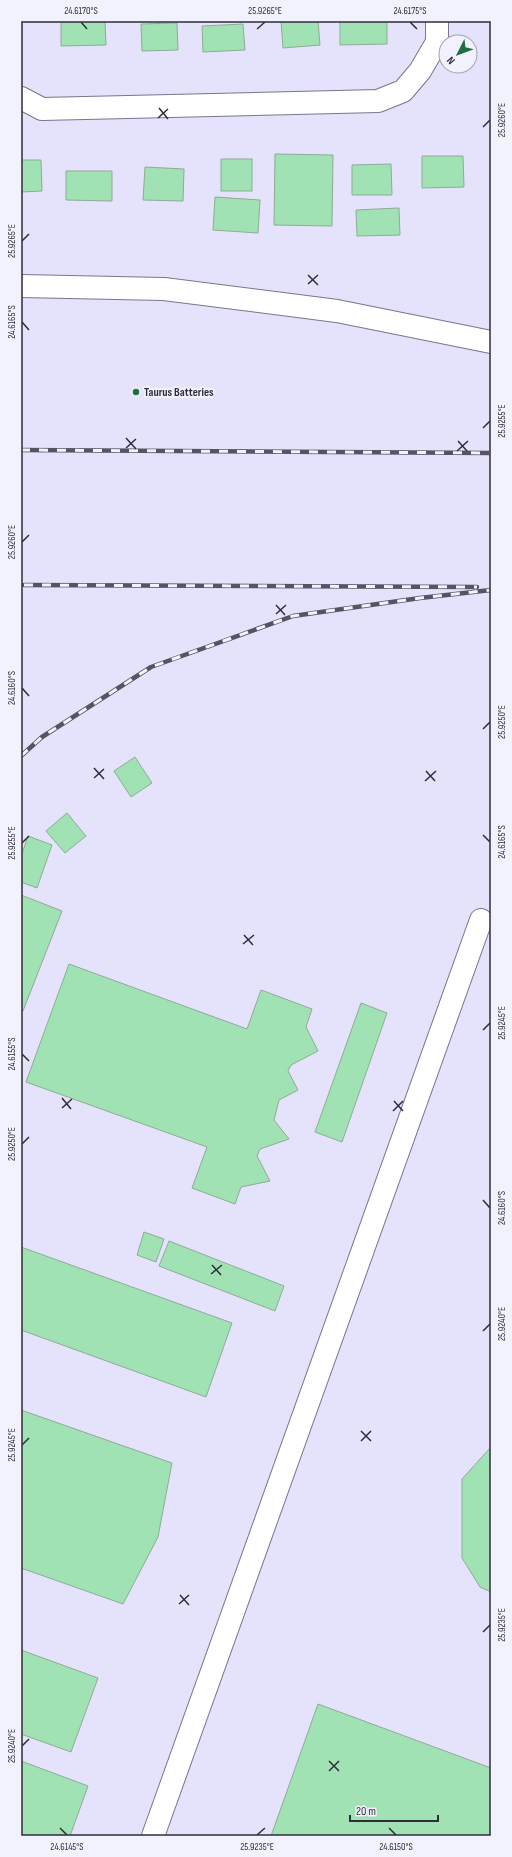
<svg xmlns="http://www.w3.org/2000/svg" width="512" height="1857" font-family="'Sofia Sans Condensed',sans-serif">
  <style>
    .building { fill: #a0e2b4; stroke: #8fab96 }
    .lines { fill: none; stroke-linecap: round; stroke-linejoin: round }
    .minor-casing { stroke: #797591; stroke-width: 24 }
    .minor { stroke: #fff; stroke-width: 22 }
    .rail-casing { stroke: #565463; stroke-width: 4.5 }
    .rail { stroke: #f2f1fe; stroke-width: 3; stroke-dasharray: 9; stroke-linecap: butt }
    .ticks { fill: none; stroke: #2f2d3a; stroke-width: 1.5 }
    .poi-dot { fill: #1e7041; stroke: #f2f1fe; stroke-width: 1.5 }
    .labels { text-anchor: middle; stroke-width: 4; stroke-linejoin: round; paint-order: stroke }
    .poi-label { font-size: 12px; font-weight: bold; fill: #2f2d3a; stroke: #f2f1fe; text-anchor: start }
    .neatline { fill: none; stroke: #2f2d3a; stroke-width: 1.5 }
    .ticks-label { font-size: 10px; text-anchor: middle; fill: #2f2d3a }
  </style>
  <rect width="100%" height="100%" fill="#e5e2fb"/>
  <g class="building">
    <polygon points="61,21 105,21 106,45 61,46"/>
    <polygon points="281,21 318,21 320,45 283,48"/>
    <polygon points="340,21 387,21 387,44 340,45"/>
    <polygon points="177,23 178,50 142,51 141,24"/>
    <polygon points="243,24 245,50 203,52 202,26"/>
    <polygon points="275,154 333,155 332,226 274,225"/>
    <polygon points="422,156 463,156 464,187 422,188"/>
    <rect x="221" y="159" width="31" height="32"/>
    <polygon points="21,160 41,160 42,191 21,192"/>
    <polygon points="391,164 392,195 352,195 352,165"/>
    <polygon points="145,167 184,169 183,201 143,200"/>
    <polygon points="66,171 112,171 112,201 66,200"/>
    <polygon points="215,197 260,200 258,233 213,230"/>
    <polygon points="399,208 400,235 357,236 356,210"/>
    <polygon points="135,757 152,783 131,797 114,771"/>
    <polygon points="67,813 86,836 65,853 46,831"/>
    <polygon points="28,836 52,845 37,888 21,882 21,857"/>
    <polygon points="21,895 62,911 23,1011 21,1011"/>
    <polygon points="69,964 247,1029 261,990 312,1009 306,1027 318,1051 291,1065 288,1071 298,1090 279,1100 274,1120 289,1139 260,1149 257,1156 270,1181 241,1187 235,1204 192,1188 207,1147 26,1082"/>
    <polygon points="361,1003 387,1013 342,1142 315,1132"/>
    <polygon points="144,1232 164,1239 156,1262 137,1255"/>
    <polygon points="169,1241 284,1286 275,1311 159,1266"/>
    <polygon points="21,1247 232,1323 206,1397 21,1330"/>
    <polygon points="21,1410 172,1463 158,1537 123,1604 21,1568"/>
    <polygon points="491,1447 491,1592 480,1587 462,1558 462,1479"/>
    <polygon points="21,1650 98,1678 71,1752 21,1734"/>
    <polygon points="318,1704 491,1768 491,1836 271,1836"/>
    <polygon points="21,1761 88,1786 70,1836 21,1836"/>
  </g>
  <g class="lines">
    <g class="minor-casing">
      <g id="minor">
        <polyline points="21,98 42,109 378,101 403,91 420,71 437,42 437,21"/>
        <polyline points="21,286 164,289 337,311 491,342"/>
        <polyline points="153,1836 481,920"/>
      </g>
    </g>
    <use href="#minor" class="minor"/>
    <g class="rail-casing">
      <g id="rail">
        <polyline points="21,450 491,453"/>
        <polyline points="24,585 477,587"/>
        <polyline points="21,756 42,737 151,667 293,616 420,598 491,590"/>
      </g>
    </g>
    <use href="#rail" class="rail"/>
  </g>
  <path class="ticks" d="M 81,22 L 87,29M 410,22 L 417,29M 257,29 L 265,22M 159,108 L 168,119M 158,118 L 168,109M 483,127 L 490,120M 22,241 L 29,234M 308,275 L 318,285M 308,284 L 318,275M 22,322 L 29,330M 483,428 L 490,421M 126,438 L 136,449M 458,441 L 467,451M 126,448 L 136,439M 457,451 L 468,441M 22,542 L 29,535M 276,605 L 285,615M 276,614 L 286,605M 22,688 L 29,696M 483,729 L 490,722M 94,768 L 104,779M 426,771 L 435,781M 94,778 L 104,769M 425,781 L 436,771M 483,835 L 490,842M 22,843 L 29,836M 244,935 L 253,945M 243,944 L 254,935M 483,1030 L 490,1023M 22,1054 L 29,1061M 62,1098 L 71,1109M 394,1101 L 403,1111M 62,1108 L 72,1099M 393,1111 L 403,1101M 22,1144 L 29,1137M 483,1200 L 490,1208M 212,1265 L 221,1275M 211,1274 L 222,1265M 483,1331 L 490,1324M 361,1431 L 371,1441M 361,1441 L 371,1431M 22,1445 L 29,1438M 180,1595 L 189,1605M 179,1604 L 189,1595M 483,1632 L 490,1625M 22,1746 L 29,1739M 329,1761 L 339,1771M 329,1771 L 339,1761M 60,1828 L 67,1835M 389,1828 L 396,1835M 257,1835 L 265,1828"/>
  <circle class="poi-dot" cx="136" cy="392" r="4"/>
  <g class="labels">
    <g class="poi-label">
      <text x="144" y="396">Taurus Batteries</text>
    </g>
  </g>
  <rect width="512" height="1857" fill="none" stroke="#f2f1fe" stroke-width="44"/>
  <g transform="translate(458 54) rotate(228)"><circle r="19" fill="#f2f1fe" stroke="#a4a3b0"/>
  <path d="M0-3L7 15L0 10L-7 15Z" fill="#1e7041"/>
  <text y="-6" font-size="11" font-weight="bold" text-anchor="middle" fill="#2f2d3a">N</text>
  </g>
  <path d="M350 1815v6h88v-6" fill="none" stroke="#2f2d3a" stroke-width="2"/>
  <text x="356" y="1815" font-size="12" fill="#2f2d3a" stroke="#f2f1fe" stroke-width="3" paint-order="stroke">20 m</text>
  <rect x="22" y="22" width="468" height="1813" class="neatline"/>
  <g class="ticks-label">
    <text x="81" y="14">24.6170°S</text>
    <text x="265" y="14">25.9265°E</text>
    <text x="410" y="14">24.6175°S</text>
    <text transform="translate(501 120) rotate(-90)" y="4">25.9260°E</text>
    <text transform="translate(11 241) rotate(-90)" y="4">25.9265°E</text>
    <text transform="translate(11 322) rotate(-90)" y="4">24.6165°S</text>
    <text transform="translate(501 421) rotate(-90)" y="4">25.9255°E</text>
    <text transform="translate(11 542) rotate(-90)" y="4">25.9260°E</text>
    <text transform="translate(11 688) rotate(-90)" y="4">24.6160°S</text>
    <text transform="translate(501 722) rotate(-90)" y="4">25.9250°E</text>
    <text transform="translate(501 842) rotate(-90)" y="4">24.6165°S</text>
    <text transform="translate(11 843) rotate(-90)" y="4">25.9255°E</text>
    <text transform="translate(501 1023) rotate(-90)" y="4">25.9245°E</text>
    <text transform="translate(11 1054) rotate(-90)" y="4">24.6155°S</text>
    <text transform="translate(11 1144) rotate(-90)" y="4">25.9250°E</text>
    <text transform="translate(501 1208) rotate(-90)" y="4">24.6160°S</text>
    <text transform="translate(501 1324) rotate(-90)" y="4">25.9240°E</text>
    <text transform="translate(11 1445) rotate(-90)" y="4">25.9245°E</text>
    <text transform="translate(501 1625) rotate(-90)" y="4">25.9235°E</text>
    <text transform="translate(11 1746) rotate(-90)" y="4">25.9240°E</text>
    <text x="67" y="1850">24.6145°S</text>
    <text x="257" y="1850">25.9235°E</text>
    <text x="396" y="1850">24.6150°S</text>
  </g>
</svg>
